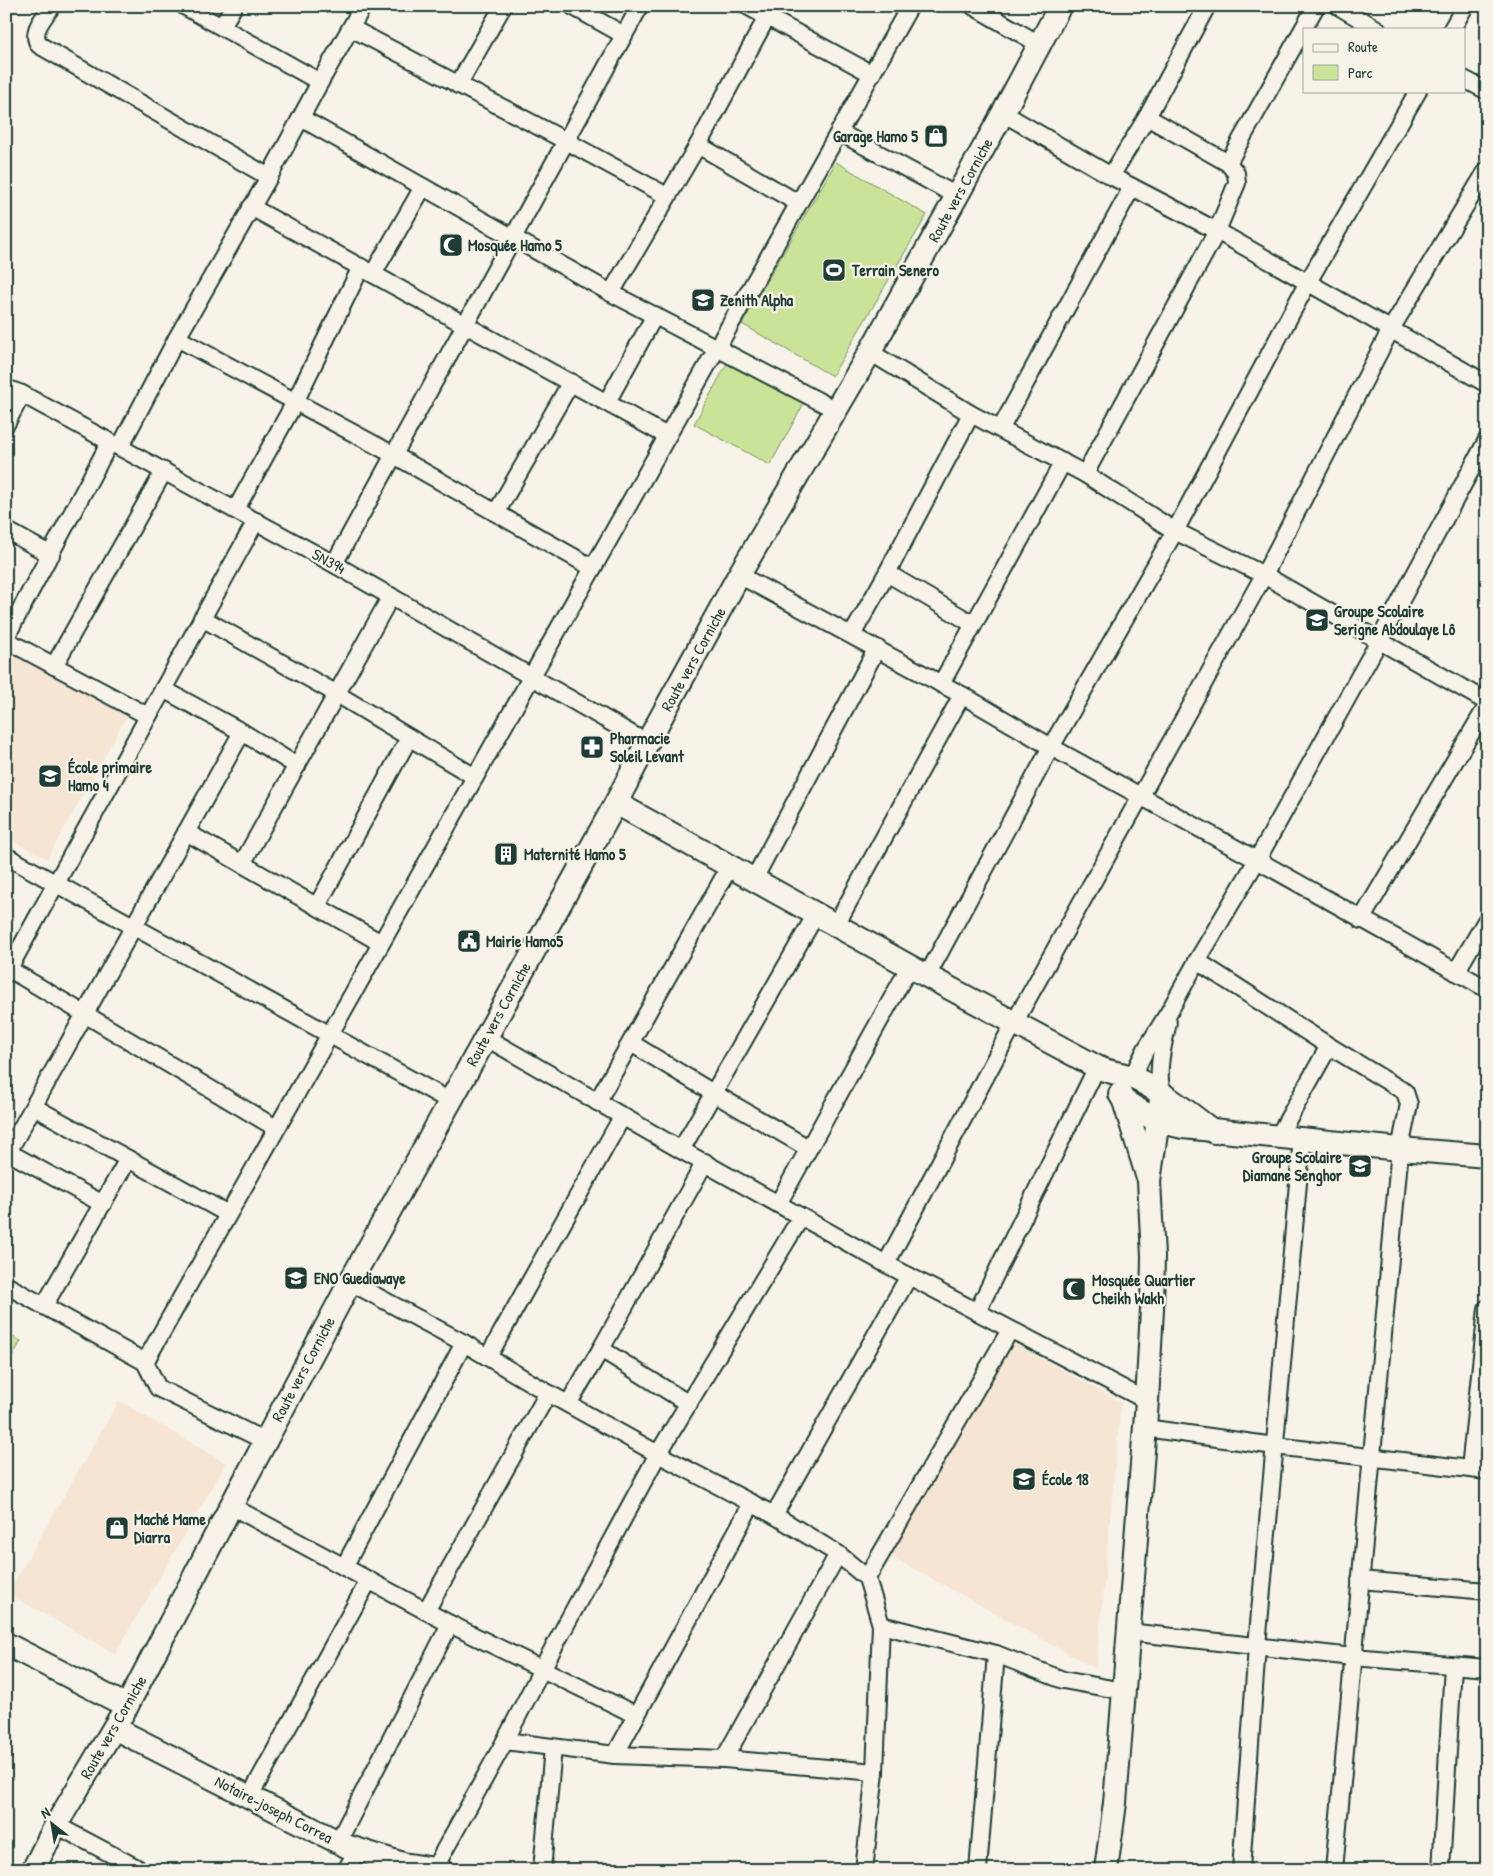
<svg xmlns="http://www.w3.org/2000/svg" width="1493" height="1876" font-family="'Patrick Hand',sans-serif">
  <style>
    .built { fill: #f5e5d2 }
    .green { fill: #cae399; stroke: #749066 }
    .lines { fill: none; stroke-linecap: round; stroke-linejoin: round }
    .street-casing { stroke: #1f3d34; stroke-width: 20 }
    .secondary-casing { stroke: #1f3d34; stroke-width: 26 }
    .street { stroke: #f7f3e8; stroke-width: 16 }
    .secondary { stroke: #f7f3e8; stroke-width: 22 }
    .labels { text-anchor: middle; stroke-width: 4.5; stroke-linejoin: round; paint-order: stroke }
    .poi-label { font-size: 16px; font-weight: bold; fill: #1f3d34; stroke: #f7f3e8; text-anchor: start }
    .street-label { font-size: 16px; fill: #1f3d34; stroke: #f7f3e8 }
  </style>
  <rect width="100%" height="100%" fill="#f7f3e8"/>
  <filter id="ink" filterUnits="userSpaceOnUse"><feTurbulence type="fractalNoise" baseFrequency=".02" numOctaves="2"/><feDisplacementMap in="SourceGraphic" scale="10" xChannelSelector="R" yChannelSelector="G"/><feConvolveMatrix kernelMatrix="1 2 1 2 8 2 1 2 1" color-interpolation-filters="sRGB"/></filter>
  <g filter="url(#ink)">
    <g class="built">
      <polygon points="9,650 128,714 47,859 6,837 6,655"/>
      <polygon points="1013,1343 1121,1402 1096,1669 889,1555"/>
      <polygon points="119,1401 226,1463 115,1654 8,1593"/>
    </g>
    <g class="green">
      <polygon points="836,162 927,215 832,376 742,324"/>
      <polygon points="728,362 804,403 770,465 694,424"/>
      <polygon points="6,1333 21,1341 6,1368"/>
    </g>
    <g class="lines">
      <g class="street-casing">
        <g id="street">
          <path d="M 52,6 C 44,18 30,31 39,45 L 269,177"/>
          <polyline points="184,6 320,82"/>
          <polyline points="572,6 624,35"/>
          <polyline points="747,6 872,74"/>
          <polyline points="973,6 1039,44"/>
          <polyline points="1338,6 1377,29"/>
          <polyline points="222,26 234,6"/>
          <polyline points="351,28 566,141 667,196"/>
          <polyline points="1452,29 1465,6"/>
          <polyline points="1464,79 1487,91"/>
          <polyline points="458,85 503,6"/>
          <polyline points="1003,113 1111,176 1217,231 1487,384"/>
          <polyline points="301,118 611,293 836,410"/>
          <polyline points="839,132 957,196"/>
          <polyline points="698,145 798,203"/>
          <polyline points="1228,163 1316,6"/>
          <polyline points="1111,176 1147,117 1207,6"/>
          <polyline points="251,207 667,436"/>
          <polyline points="373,274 423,187"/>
          <polyline points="611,293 698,145 767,17"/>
          <polyline points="177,338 394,455 593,568"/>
          <polyline points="870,352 971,414 1085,474 1175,531 1264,575 1487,702"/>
          <polyline points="6,388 22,394 334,564 647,743"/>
          <polyline points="607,402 655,315"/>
          <polyline points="6,424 22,394"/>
          <polyline points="1001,428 1132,187"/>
          <polyline points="120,447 177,338 269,177 320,82 363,6"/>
          <polyline points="1085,474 1217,231 1237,183 1236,173 1228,163 1147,117"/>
          <polyline points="236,509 295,402 361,267"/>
          <polyline points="496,513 571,382"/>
          <polyline points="6,530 51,555"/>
          <polyline points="334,564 640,6"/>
          <polyline points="887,573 973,624"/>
          <polyline points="739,575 962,695 1051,747 1257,860 1487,989"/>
          <polyline points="202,618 337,694 475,777"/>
          <polyline points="852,635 887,573 971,414"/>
          <polyline points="6,637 110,442"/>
          <polyline points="6,640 148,716"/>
          <polyline points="54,666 164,471"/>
          <polyline points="941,684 1063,462"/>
          <polyline points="163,689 242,732 297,766"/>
          <polyline points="186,832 381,943"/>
          <polyline points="6,856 450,1101"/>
          <polyline points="242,864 391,596"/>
          <polyline points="754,879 877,648"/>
          <polyline points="317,906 409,738"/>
          <polyline points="1361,920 1487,706"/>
          <polyline points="836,925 962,695"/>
          <polyline points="1197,961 1329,1046 1405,1092 1409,1104 1400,1149 1334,1870"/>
          <polyline points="9,969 276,1128"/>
          <polyline points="1456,972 1487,919"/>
          <polyline points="6,974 256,521"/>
          <polyline points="927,976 1051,747 1175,531 1308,282 1418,91"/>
          <polyline points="485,1037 681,1150 886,1264 1147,1401"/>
          <polyline points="631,1043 713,1093 808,1148"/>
          <polyline points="1132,1077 1146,1049 1169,1012 1197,961 1257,860 1379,641 1487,440"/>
          <path d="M 1162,1093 C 1156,1069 1163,1046 1168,1022"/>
          <polyline points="597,1102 730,866"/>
          <polyline points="34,1107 228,1214"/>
          <polyline points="1278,1137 1329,1046"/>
          <polyline points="681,1150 816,914"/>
          <polyline points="6,1151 103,1204"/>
          <polyline points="8,1152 242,732"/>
          <polyline points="778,1204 910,966"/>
          <polyline points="886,1264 1014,1023 1264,575 1391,329 1487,170"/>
          <polyline points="350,1282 464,1343 548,1393 658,1454 774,1515 838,1554 867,1578 881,1625 996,1654 1063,1680 1123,1691"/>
          <polyline points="6,1285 145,1362 158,1388 265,1441"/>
          <polyline points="44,1306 128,1159"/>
          <polyline points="977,1312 1097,1067"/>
          <polyline points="601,1349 689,1404"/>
          <polyline points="488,1357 622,1117"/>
          <polyline points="145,1362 910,6"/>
          <polyline points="568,1404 601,1349 705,1162"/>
          <polyline points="1145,1428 1275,1446 1487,1471"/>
          <polyline points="1470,1469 1487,1308"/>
          <polyline points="231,1506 450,1624 636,1715"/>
          <polyline points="774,1515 909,1276"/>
          <polyline points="344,1567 464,1343"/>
          <polyline points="867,1578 1010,1330"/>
          <polyline points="1360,1580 1487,1591"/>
          <polyline points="426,1611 548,1393"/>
          <polyline points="1128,1632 1353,1657 1487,1668"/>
          <polyline points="505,1741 615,1755 724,1759 875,1772"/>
          <polyline points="615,1755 752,1503"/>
          <polyline points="724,1759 838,1554"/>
          <polyline points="249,1798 369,1580"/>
          <polyline points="56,1825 141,1870"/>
          <polyline points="338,1842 450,1624"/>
          <polyline points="434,1869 505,1741 542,1669 658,1454 801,1217"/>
          <polyline points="346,1870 358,1849"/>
          <polyline points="542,1870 553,1748"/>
          <polyline points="864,1870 875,1772 881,1625"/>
          <polyline points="978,1870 996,1654"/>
          <polyline points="1241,1870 1257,1646 1302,1138"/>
          <polyline points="1441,1870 1453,1666"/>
        </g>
      </g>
      <g class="secondary-casing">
        <g id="secondary">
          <path d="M 616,803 L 927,976 L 1097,1067 C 1109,1073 1122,1073 1134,1078 C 1163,1092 1189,1113 1214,1132"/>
          <polyline points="1120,1094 1124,1101 1147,1175"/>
          <polyline points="1124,1101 1157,1121 1183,1127 1400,1149 1487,1156"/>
          <polyline points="6,1644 127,1706"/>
          <polyline points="114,1728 346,1846 403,1864 441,1870"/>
          <polyline points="33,1870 56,1825 127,1706 231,1506 350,1282 616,803 647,743 739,575 870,352 1003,113 1060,6"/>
          <polyline points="1106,1870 1115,1803 1147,1401 1152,1309 1153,1256 1149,1181 1162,1093"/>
        </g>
      </g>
      <use href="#street" class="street"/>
      <use href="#secondary" class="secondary"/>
    </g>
  </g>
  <defs>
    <g id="shop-square" transform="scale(1.25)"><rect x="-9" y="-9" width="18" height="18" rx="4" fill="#1f3d34" stroke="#f7f3e8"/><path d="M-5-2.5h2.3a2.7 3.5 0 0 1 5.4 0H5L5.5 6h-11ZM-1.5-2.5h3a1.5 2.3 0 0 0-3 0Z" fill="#fff"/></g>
    <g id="mosque-square" transform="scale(1.25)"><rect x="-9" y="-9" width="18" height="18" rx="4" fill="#1f3d34" stroke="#f7f3e8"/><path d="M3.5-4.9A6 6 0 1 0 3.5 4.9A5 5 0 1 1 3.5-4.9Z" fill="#fff"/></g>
    <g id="stadium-square" transform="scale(1.25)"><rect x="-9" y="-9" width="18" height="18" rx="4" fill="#1f3d34" stroke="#f7f3e8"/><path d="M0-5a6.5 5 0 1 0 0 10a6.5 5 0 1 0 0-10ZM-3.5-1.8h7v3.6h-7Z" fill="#fff"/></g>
    <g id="school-square" transform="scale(1.25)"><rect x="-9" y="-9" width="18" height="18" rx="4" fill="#1f3d34" stroke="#f7f3e8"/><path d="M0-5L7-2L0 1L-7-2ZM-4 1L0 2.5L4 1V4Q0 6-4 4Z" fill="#fff"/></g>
    <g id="pharmacy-square" transform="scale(1.25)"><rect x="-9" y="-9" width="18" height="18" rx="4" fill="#1f3d34" stroke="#f7f3e8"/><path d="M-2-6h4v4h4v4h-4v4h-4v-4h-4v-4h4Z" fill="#fff"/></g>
    <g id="building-square" transform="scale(1.25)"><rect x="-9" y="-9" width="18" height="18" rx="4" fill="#1f3d34" stroke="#f7f3e8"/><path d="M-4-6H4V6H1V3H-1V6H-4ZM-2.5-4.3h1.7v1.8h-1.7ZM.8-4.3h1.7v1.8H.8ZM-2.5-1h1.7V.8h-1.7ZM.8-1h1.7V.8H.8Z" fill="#fff"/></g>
    <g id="civic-square" transform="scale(1.25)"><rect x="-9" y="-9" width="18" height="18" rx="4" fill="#1f3d34" stroke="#f7f3e8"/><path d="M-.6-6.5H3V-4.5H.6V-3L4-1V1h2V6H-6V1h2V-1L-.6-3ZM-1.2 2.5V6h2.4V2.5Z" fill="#fff"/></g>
    <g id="university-square" transform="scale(1.25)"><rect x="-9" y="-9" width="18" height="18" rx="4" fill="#1f3d34" stroke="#f7f3e8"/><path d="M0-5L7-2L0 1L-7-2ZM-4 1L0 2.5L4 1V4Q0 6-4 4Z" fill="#fff"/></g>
  </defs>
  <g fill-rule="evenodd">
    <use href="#shop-square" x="936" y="136"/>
    <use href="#mosque-square" x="451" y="245"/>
    <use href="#stadium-square" x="834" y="270"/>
    <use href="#school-square" x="703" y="300"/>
    <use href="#school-square" x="1317" y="620"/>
    <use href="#pharmacy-square" x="592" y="747"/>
    <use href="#school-square" x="50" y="776"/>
    <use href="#building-square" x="506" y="854"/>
    <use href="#civic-square" x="469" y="941"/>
    <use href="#school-square" x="1360" y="1166"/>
    <use href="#university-square" x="296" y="1278"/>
    <use href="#mosque-square" x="1074" y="1289"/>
    <use href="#school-square" x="1024" y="1479"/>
    <use href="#shop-square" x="117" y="1528"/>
  </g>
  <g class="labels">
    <g class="poi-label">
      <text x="918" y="142" text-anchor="end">Garage Hamo 5</text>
      <text x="468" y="251">Mosquée Hamo 5</text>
      <text x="852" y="276">Terrain Senero</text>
      <text x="720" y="306">Zenith Alpha</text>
      <text x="1334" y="617">Groupe Scolaire<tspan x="1334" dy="18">Serigne Abdoulaye Lô</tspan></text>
      <text x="610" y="744">Pharmacie<tspan x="610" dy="18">Soleil Levant</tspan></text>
      <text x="68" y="773">École primaire<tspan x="68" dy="18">Hamo 4</tspan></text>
      <text x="524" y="860">Maternité Hamo 5</text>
      <text x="486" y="947">Mairie Hamo5</text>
      <text x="1342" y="1163" text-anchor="end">Groupe Scolaire<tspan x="1342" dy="18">Diamane Senghor</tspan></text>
      <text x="314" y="1284">ENO Guediawaye</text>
      <text x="1092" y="1286">Mosquée Quartier<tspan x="1092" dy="18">Cheikh Wakh</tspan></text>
      <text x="1042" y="1485">École 18</text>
      <text x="134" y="1525">Maché Mame<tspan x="134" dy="18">Diarra</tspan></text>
    </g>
    <g class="street-label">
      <text transform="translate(960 190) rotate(-61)" y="6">Route vers Corniche</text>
      <text transform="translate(329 561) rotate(29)" y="6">SN394</text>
      <text transform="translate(693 659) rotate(-61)" y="6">Route vers Corniche</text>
      <text transform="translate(498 1014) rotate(-61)" y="6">Route vers Corniche</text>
      <text transform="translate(303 1369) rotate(-62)" y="6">Route vers Corniche</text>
      <text transform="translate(113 1727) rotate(-60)" y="6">Route vers Corniche</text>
      <text transform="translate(274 1809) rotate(27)" y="6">Notaire-joseph Correa</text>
    </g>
  </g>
  <rect width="1493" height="1876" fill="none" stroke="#f7f3e8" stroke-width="25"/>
  <rect x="12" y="12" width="1468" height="1851" fill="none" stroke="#1f3d34" stroke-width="2" filter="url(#ink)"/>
  <rect x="1303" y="28" width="162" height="65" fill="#f7f3e8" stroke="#a1aaa0"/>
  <rect x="1313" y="44" width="25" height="8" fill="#f7f3e8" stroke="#a1aaa0"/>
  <text x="1348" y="52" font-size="15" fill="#1f3d34">Route</text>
  <rect x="1313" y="65" width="25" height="15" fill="#cae399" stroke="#a1aaa0"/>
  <text x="1348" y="78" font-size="15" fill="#1f3d34">Parc</text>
  <g transform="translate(52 1824) rotate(329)" stroke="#f7f3e8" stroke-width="4" paint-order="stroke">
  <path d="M0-4L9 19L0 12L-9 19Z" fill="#1f3d34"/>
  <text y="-8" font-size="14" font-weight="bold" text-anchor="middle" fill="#1f3d34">N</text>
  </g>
</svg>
